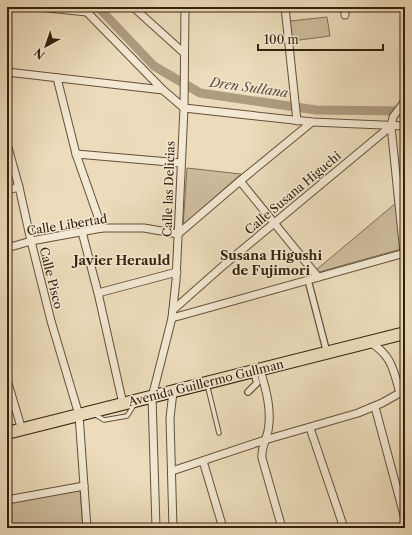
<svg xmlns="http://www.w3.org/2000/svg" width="412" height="535" font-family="'Libre Caslon Text',serif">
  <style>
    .green { fill: #cdbc9d; stroke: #826e54 }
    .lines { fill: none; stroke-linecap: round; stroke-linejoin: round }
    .canal { stroke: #ae9c80; stroke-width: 9 }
    .service-casing { stroke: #645038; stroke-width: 5.5 }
    .pedestrian-casing { stroke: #645038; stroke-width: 8 }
    .minor-casing { stroke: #645038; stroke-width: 9 }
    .primary-casing { stroke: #36210c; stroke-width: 14 }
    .service { stroke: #f3e8d3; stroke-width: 3.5 }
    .pedestrian { stroke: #f3e8d3; stroke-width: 5.5 }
    .minor { stroke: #f3e8d3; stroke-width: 7 }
    .primary { stroke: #ecdcbb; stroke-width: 12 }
    .labels { text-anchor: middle; stroke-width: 3; stroke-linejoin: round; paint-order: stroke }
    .street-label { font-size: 12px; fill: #36210c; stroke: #f3e8d3 }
    .water-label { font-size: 13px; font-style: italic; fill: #604c35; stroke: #f3e8d3 }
    .neighbourhood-label { font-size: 13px; font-weight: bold; fill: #36210c; stroke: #f3e8d3 }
  </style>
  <rect width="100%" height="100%" fill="#ecdcbb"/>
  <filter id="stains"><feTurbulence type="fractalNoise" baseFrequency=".005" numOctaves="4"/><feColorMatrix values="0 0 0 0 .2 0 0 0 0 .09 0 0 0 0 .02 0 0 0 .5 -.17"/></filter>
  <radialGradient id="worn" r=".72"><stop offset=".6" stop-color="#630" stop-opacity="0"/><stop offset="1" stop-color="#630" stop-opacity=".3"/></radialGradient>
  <g class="green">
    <polygon points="327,17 330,36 292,41 290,21"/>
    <polygon points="187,168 241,174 183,226"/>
    <polygon points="396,203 401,249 319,272 316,270"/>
    <polygon points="80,490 83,528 7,528 7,504 20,500"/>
  </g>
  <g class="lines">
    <polyline class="canal" points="98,7 154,66 200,93 316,110 405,111"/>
    <g class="service-casing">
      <g id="service">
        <polyline points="207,384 219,433"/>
        <polyline points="94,414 104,420 127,416 134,405"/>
      </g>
    </g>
    <g class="pedestrian-casing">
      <g id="pedestrian">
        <polyline points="308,280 327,353"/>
        <polyline points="248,392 257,383 253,371"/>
      </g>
    </g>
    <g class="minor-casing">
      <g id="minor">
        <polyline points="38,7 87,12"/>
        <polyline points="82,7 163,90 184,108 312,122 405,126"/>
        <polyline points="133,7 184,53"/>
        <polyline points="285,7 297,121"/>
        <polyline points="345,15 345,7"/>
        <polyline points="7,72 163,90"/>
        <polyline points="57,78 76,154 102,228"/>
        <polyline points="405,101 393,117 391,126 405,263"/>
        <polyline points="7,144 19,187 31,241 51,321 79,415 87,528"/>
        <polyline points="76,154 181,163"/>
        <polyline points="240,181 318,277"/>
        <polyline points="7,190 19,187"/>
        <polyline points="82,232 98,293 123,404"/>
        <polyline points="7,248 31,241 102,228 144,228 178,234 240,181 312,122"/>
        <polyline points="98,293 177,272"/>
        <polyline points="173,310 225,264 391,126"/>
        <polyline points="172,318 405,253"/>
        <path d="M 370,342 C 392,356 393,369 400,393"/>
        <path d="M 260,370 C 266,389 272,410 268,431 C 266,440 261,448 262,458 L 282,528"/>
        <polyline points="7,380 22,430"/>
        <polyline points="173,392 170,418 173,528"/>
        <polyline points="375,407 405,519"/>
        <polyline points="310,428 344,528"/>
        <polyline points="203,461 223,528"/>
        <polyline points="172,471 265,440 358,413 382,403 405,390"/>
        <polyline points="7,500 84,486"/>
        <polyline points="156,528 152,397 172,318 176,280 184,108 185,7"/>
      </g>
    </g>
    <g class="primary-casing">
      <polyline id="primary" points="7,433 405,333"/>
    </g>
    <use href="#service" class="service"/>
    <use href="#pedestrian" class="pedestrian"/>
    <use href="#minor" class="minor"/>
    <use href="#primary" class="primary"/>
  </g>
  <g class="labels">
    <g class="street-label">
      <text transform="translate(169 189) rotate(-88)" y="4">Calle las Delicias</text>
      <text transform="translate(293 193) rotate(-40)" y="4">Calle Susana Higuchi</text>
      <text transform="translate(67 225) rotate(-9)" y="4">Calle Libertad</text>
      <text transform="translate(51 278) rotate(76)" y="4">Calle Pisco</text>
      <text transform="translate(206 383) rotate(-14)" y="4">Avenida Guillermo Gullman</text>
    </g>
    <g class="water-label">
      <text transform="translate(249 87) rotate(8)" y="5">Dren Sullana</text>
    </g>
    <g class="neighbourhood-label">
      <text x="271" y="260">Susana Higushi<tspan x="271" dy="15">de Fujimori</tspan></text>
      <text x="122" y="265">Javier Herauld</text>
    </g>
  </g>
  <rect width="412" height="535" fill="none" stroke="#ecdcbb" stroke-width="24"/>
  <rect x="8" y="8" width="396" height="519" fill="none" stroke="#36210c" stroke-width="2"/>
  <rect x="12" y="12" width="388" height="511" fill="none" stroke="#36210c"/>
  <g transform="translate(46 46) rotate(220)" stroke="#f3e8d3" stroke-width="3" paint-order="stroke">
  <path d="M0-3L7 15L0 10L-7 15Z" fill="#36210c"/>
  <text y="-6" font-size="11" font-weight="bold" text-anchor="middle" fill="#36210c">N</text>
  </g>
  <path d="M258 44v6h125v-6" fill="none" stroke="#36210c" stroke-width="2"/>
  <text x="264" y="44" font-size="12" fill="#36210c" stroke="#f3e8d3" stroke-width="3" paint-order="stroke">100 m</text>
  <rect width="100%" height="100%" filter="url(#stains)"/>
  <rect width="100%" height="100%" fill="url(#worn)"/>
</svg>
